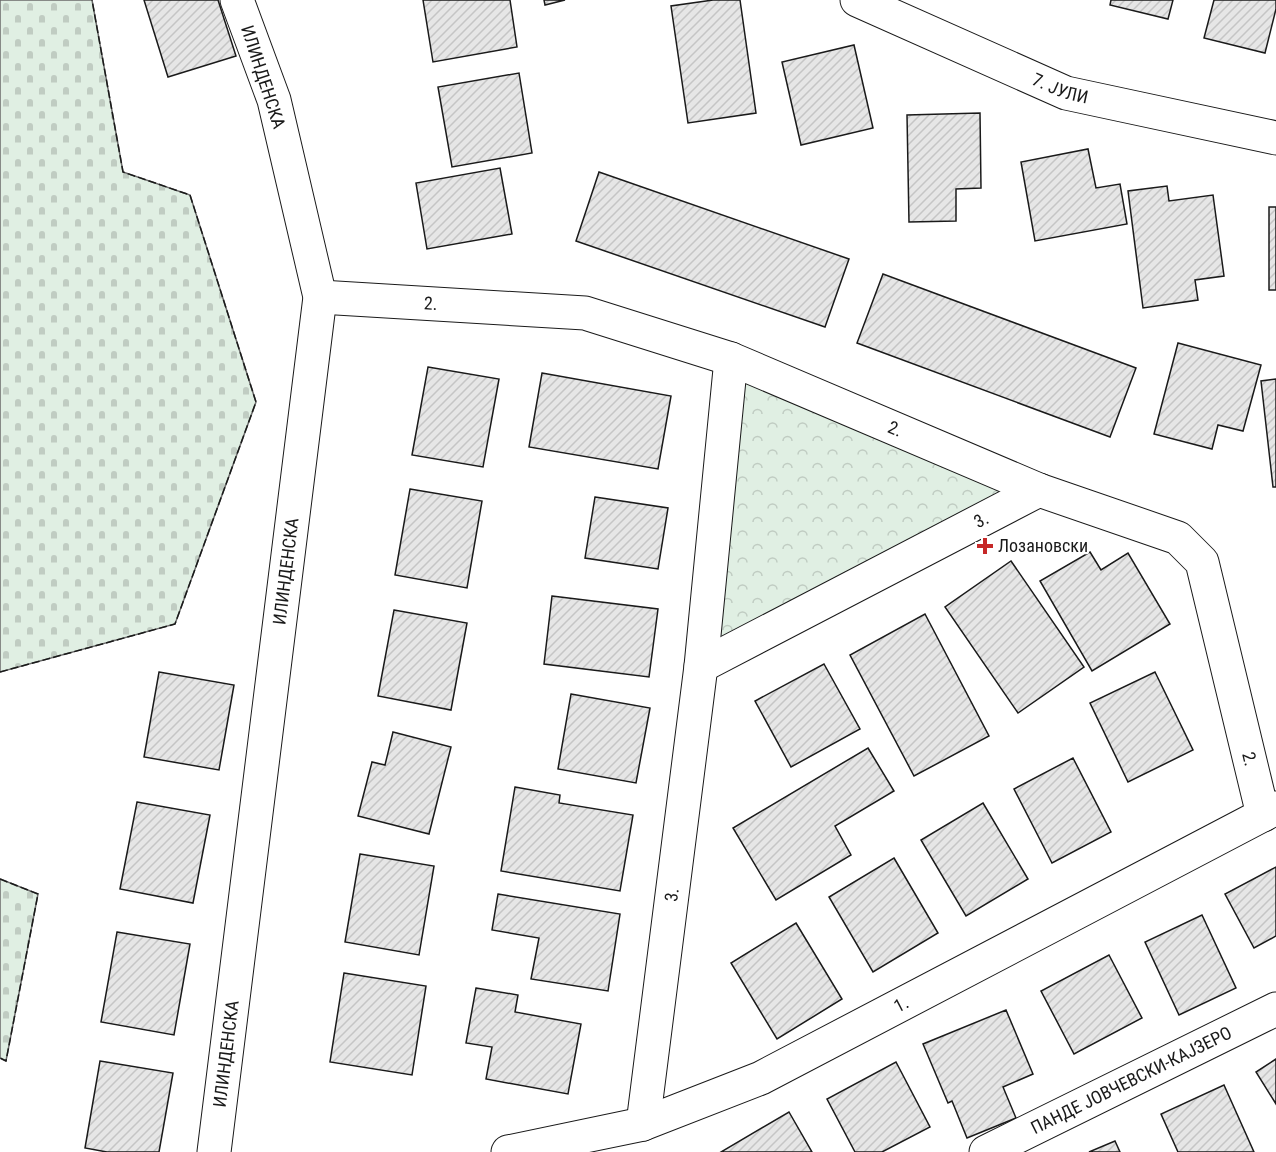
<svg xmlns="http://www.w3.org/2000/svg" width="1276" height="1152" font-family="'Roboto Condensed',sans-serif">
  <style>
    .forest { fill: url(#forest-crowns); stroke: #6a6a6a; stroke-width: 1.5 }
    .cemetery { fill: url(#cemetery-stones); stroke: #6a6a6a; stroke-width: 1.5 }
    .building { fill: url(#building-hatch); stroke: #1a1a1a; stroke-width: 1.5 }
    .lines { fill: none; stroke-linecap: round; stroke-linejoin: round }
    .street-casing { stroke: #1a1a1a; stroke-width: 35 }
    .secondary-casing { stroke: #1a1a1a; stroke-width: 35 }
    .street { stroke: #fff; stroke-width: 33 }
    .secondary { stroke: #fff; stroke-width: 33 }
    .fence { stroke: #1a1a1a; stroke-width: 1.5; stroke-dasharray: 8 3; stroke-linecap: butt }
    .poi-dot { fill: #c62828; stroke: #fff; stroke-width: 2 }
    .labels { text-anchor: middle; stroke-width: 4.5; stroke-linejoin: round; paint-order: stroke }
    .street-label { font-size: 18px; fill: #1a1a1a; stroke: #fff }
    .poi-label { font-size: 18px; fill: #1a1a1a; stroke: #fff; text-anchor: start }
  </style>
  <defs>
    <pattern id="forest-crowns" width="20" height="18" patternUnits="userSpaceOnUse" patternTransform="scale(1.5)"><rect width="20" height="18" fill="#e0efe3"/><path d="M2 6a3 3 0 1 1 6 0M12 15a3 3 0 1 1 6 0" fill="none" stroke="#c0ccc2"/></pattern>
    <pattern id="cemetery-stones" width="16" height="16" patternUnits="userSpaceOnUse" patternTransform="scale(1.5)"><rect width="16" height="16" fill="#e0efe3"/><path d="M2 7V4a2 2 0 0 1 4 0v3zM10 15v-3a2 2 0 0 1 4 0v3z" fill="#c0ccc2"/></pattern>
    <pattern id="building-hatch" width="6" height="6" patternUnits="userSpaceOnUse" patternTransform="scale(1.5)"><rect width="6" height="6" fill="#e6e6e6"/><path d="M-1 1l2-2M0 6l6-6M5 7l2-2" fill="none" stroke="#c5c5c5"/></pattern>
  </defs>
  <rect width="100%" height="100%" fill="#fff"/>
  <polygon class="forest" points="731,359 1039,490 701,666"/>
  <g class="cemetery">
    <polygon points="0,0 92,0 123,172 190,195 256,402 175,624 0,672"/>
    <polygon points="0,879 38,894 6,1061 0,1058"/>
  </g>
  <g class="building">
    <polygon points="144,0 218,0 236,56 168,77"/>
    <polygon points="423,0 510,0 517,47 433,62"/>
    <polygon points="544,0 565,0 545,5"/>
    <polygon points="713,0 740,0 756,113 688,123 671,6"/>
    <polygon points="1111,0 1173,0 1168,19 1110,5"/>
    <polygon points="1214,0 1276,0 1276,9 1265,53 1204,38"/>
    <polygon points="854,45 873,128 801,145 782,62"/>
    <polygon points="519,73 532,153 452,167 438,87"/>
    <polygon points="980,113 981,188 956,189 956,221 909,222 907,115"/>
    <polygon points="1088,149 1096,188 1120,184 1127,224 1035,241 1021,162"/>
    <polygon points="500,168 512,234 427,249 416,183"/>
    <polygon points="599,172 849,259 825,327 576,241"/>
    <polygon points="1167,186 1169,201 1213,195 1224,276 1195,280 1198,300 1143,308 1128,191"/>
    <rect x="1269" y="207" width="7" height="83"/>
    <polygon points="883,274 1136,368 1110,437 857,343"/>
    <polygon points="1178,343 1261,365 1243,431 1218,425 1212,449 1154,434"/>
    <polygon points="428,367 499,379 483,467 412,455"/>
    <polygon points="542,373 671,396 658,469 529,447"/>
    <polygon points="1276,379 1276,487 1273,487 1261,381"/>
    <polygon points="410,489 482,501 467,588 395,575"/>
    <polygon points="595,497 668,508 658,569 585,558"/>
    <polygon points="1090,552 1101,570 1128,553 1170,624 1092,671 1040,581"/>
    <polygon points="1011,561 1084,667 1018,713 945,607"/>
    <polygon points="552,596 658,609 649,677 544,664"/>
    <polygon points="394,610 467,623 451,710 378,696"/>
    <polygon points="925,614 989,736 914,776 850,655"/>
    <polygon points="824,664 860,729 791,767 755,701"/>
    <polygon points="159,672 234,685 219,770 144,757"/>
    <polygon points="1155,672 1193,750 1128,782 1090,703"/>
    <polygon points="571,694 650,708 636,783 558,769"/>
    <polygon points="393,732 451,747 429,834 358,816 372,762 385,765"/>
    <polygon points="868,748 894,791 835,826 851,855 776,900 733,828"/>
    <polygon points="1073,758 1111,832 1052,863 1014,789"/>
    <polygon points="515,787 560,795 559,803 633,815 620,891 501,871"/>
    <polygon points="137,802 210,815 193,903 120,889"/>
    <polygon points="983,803 1028,879 966,916 921,840"/>
    <polygon points="360,854 434,866 419,955 345,942"/>
    <polygon points="894,858 938,933 873,972 829,897"/>
    <polygon points="1276,867 1276,936 1254,948 1225,894"/>
    <polygon points="498,894 620,914 608,991 531,979 539,938 492,930"/>
    <polygon points="1202,915 1236,988 1179,1015 1145,942"/>
    <polygon points="796,923 842,999 777,1039 731,963"/>
    <polygon points="117,932 190,944 174,1035 101,1022"/>
    <polygon points="1109,955 1142,1018 1074,1054 1041,991"/>
    <polygon points="344,973 426,986 412,1075 330,1062"/>
    <polygon points="476,988 518,995 515,1012 581,1024 568,1094 486,1079 492,1047 466,1043"/>
    <polygon points="1006,1010 1033,1074 1003,1087 1016,1118 967,1138 952,1101 948,1103 923,1044"/>
    <polygon points="1276,1059 1276,1104 1256,1072"/>
    <polygon points="100,1061 173,1073 159,1152 107,1152 85,1148"/>
    <polygon points="896,1062 930,1127 882,1152 855,1152 827,1099"/>
    <polygon points="1224,1085 1254,1152 1178,1152 1161,1114"/>
    <polygon points="789,1112 812,1152 721,1152"/>
    <polygon points="1115,1141 1120,1152 1089,1152"/>
  </g>
  <g class="lines">
    <g class="street-casing">
      <g id="street">
        <path id="s1" d="M 320,297 L 585,313 L 731,359 L 1039,490 L 1178,538 L 1202,562 L 1263,815"/>
        <path id="s2" d="M 701,666 L 1039,490"/>
        <path id="s3" d="M 643,1124 L 701,666 L 731,359"/>
        <path id="s4" d="M 214,1152 L 320,297 L 274,100 L 237,0"/>
        <path id="s5" d="M 508,1152 L 643,1124 L 761,1078 L 1276,808"/>
        <path id="s6" d="M 986,1152 L 1276,1009"/>
      </g>
    </g>
    <g class="secondary-casing">
      <g id="secondary">
        <path id="s7" d="M 857,0 L 1066,93 L 1276,138"/>
      </g>
    </g>
    <use href="#street" class="street"/>
    <use href="#secondary" class="secondary"/>
    <g class="fence">
      <polyline points="0,672 175,624 256,402 190,195 123,172 92,0"/>
      <polyline points="0,879 38,894 6,1061 0,1058"/>
    </g>
  </g>
  <path class="poi-dot" d="M982 537h6v6h6v6h-6v6h-6v-6h-6v-6h6z"/>
  <g class="labels">
    <g class="street-label">
      <text transform="translate(263 77) rotate(72)" y="6">ИЛИНДЕНСКА</text>
      <text dy="6" stroke="none"><textPath href="#s7" startOffset="222">7. ЈУЛИ</textPath></text>
      <text dy="6" stroke="none"><textPath href="#s1" startOffset="111">2.</textPath></text>
      <text dy="6" stroke="none"><textPath href="#s1" startOffset="597">2.</textPath></text>
      <text dy="6" stroke="none"><textPath href="#s2" startOffset="316">3.</textPath></text>
      <text dy="6" stroke="none"><textPath href="#s4" startOffset="585">ИЛИНДЕНСКА</textPath></text>
      <text dy="6" stroke="none"><textPath href="#s1" startOffset="1137">2.</textPath></text>
      <text dy="6" stroke="none"><textPath href="#s3" startOffset="231">3.</textPath></text>
      <text dy="6" stroke="none"><textPath href="#s5" startOffset="423">1.</textPath></text>
      <text dy="6" stroke="none"><textPath href="#s4" startOffset="99">ИЛИНДЕНСКА</textPath></text>
      <text dy="6" stroke="none"><textPath href="#s6" startOffset="162">ПАНДЕ ЈОВЧЕВСКИ-КАЈЗЕРО</textPath></text>
    </g>
    <g class="poi-label">
      <text x="998" y="552">Лозановски</text>
    </g>
  </g>
</svg>
